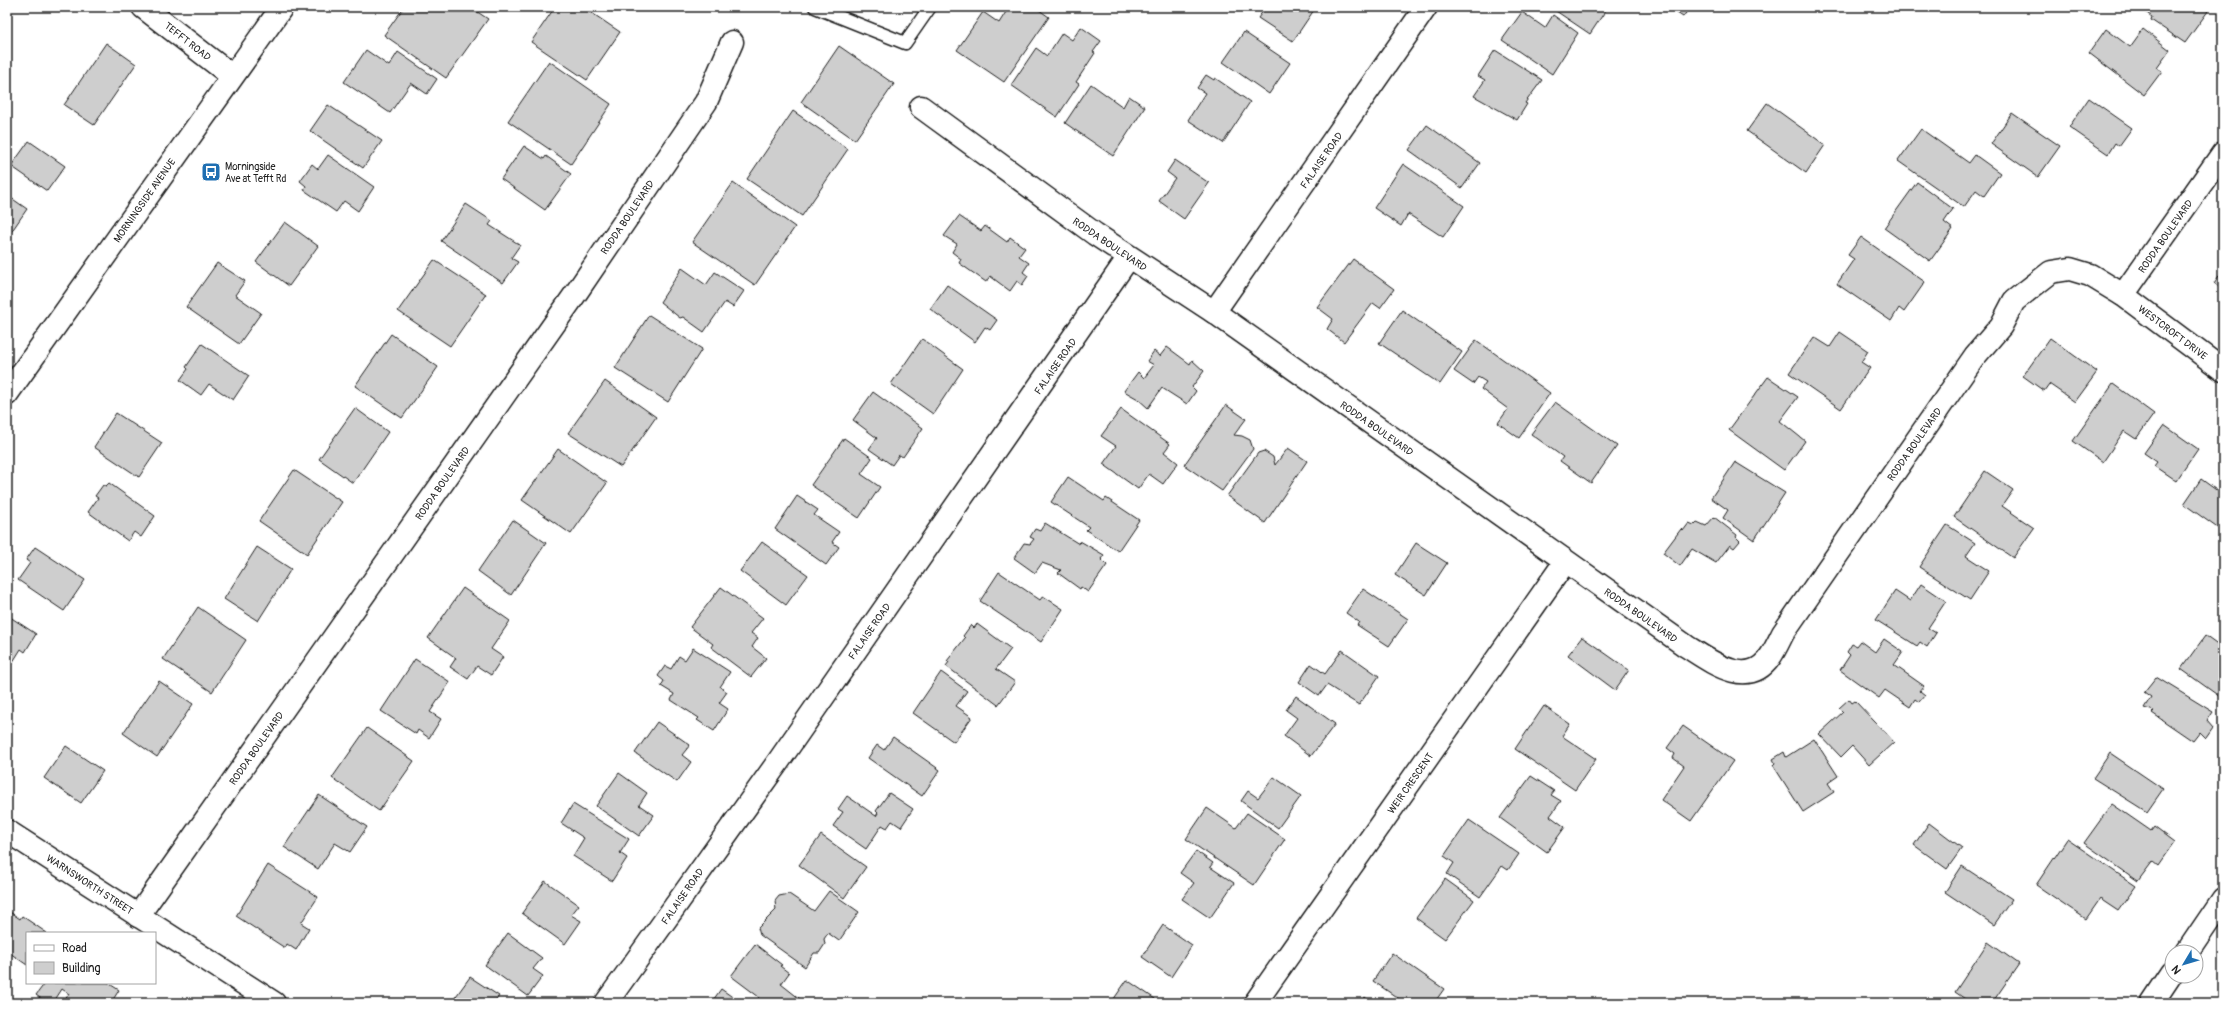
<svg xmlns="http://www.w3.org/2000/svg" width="2230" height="1010" font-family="Pangolin,sans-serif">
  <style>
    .building { fill: #cecece; stroke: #1c1c1c }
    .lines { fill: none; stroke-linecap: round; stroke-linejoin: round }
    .lane-casing { stroke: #1c1c1c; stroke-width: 15 }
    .street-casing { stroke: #1c1c1c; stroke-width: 25 }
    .secondary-casing { stroke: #1c1c1c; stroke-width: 25 }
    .lane { stroke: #fff; stroke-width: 12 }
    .street { stroke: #fff; stroke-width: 22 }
    .secondary { stroke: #fff; stroke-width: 22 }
    .labels { text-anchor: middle; stroke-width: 4; stroke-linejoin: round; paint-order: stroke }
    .street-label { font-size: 10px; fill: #1c1c1c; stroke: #fff }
    .poi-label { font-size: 10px; fill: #1c1c1c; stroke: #fff; text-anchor: start }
  </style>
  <rect width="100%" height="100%" fill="#fff"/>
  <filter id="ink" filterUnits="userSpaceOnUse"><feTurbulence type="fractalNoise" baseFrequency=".025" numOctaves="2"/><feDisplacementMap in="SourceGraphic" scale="8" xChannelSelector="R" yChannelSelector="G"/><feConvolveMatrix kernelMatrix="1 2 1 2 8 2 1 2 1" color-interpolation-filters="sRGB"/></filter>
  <g filter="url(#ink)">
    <g class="building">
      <polygon points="404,7 470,7 488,19 446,78 384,35"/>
      <polygon points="555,7 583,7 620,32 587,80 531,42"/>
      <polygon points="1009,7 1035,7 1049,17 1004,82 957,50 983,12 999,23"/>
      <polygon points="1266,7 1316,7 1293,41 1258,18"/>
      <polygon points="1550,7 1608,7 1590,34"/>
      <polygon points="1668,7 1690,7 1683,17"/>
      <polygon points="2139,7 2211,7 2185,43 2151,20 2152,17"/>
      <polygon points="1522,12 1545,28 1553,15 1578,33 1552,74 1502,40"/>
      <polygon points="1081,27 1101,41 1093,52 1095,53 1076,82 1079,84 1057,117 1011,85 1036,48 1047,56 1062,33 1072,40"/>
      <polygon points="2106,29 2130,47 2143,29 2170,50 2157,68 2162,71 2144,95 2089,53"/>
      <polygon points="1244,32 1290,63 1269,94 1223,62"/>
      <polygon points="106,43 136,64 94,125 64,105"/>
      <polygon points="839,46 894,84 855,140 801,102"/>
      <polygon points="366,50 389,66 398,52 437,79 427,94 411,83 390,113 344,82"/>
      <polygon points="1495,50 1542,80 1525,103 1527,104 1517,120 1474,96 1485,80 1478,76"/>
      <polygon points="549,61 611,104 571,164 508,121"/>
      <polygon points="1206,75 1214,80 1215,78 1250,102 1223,143 1188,120 1205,93 1197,88"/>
      <polygon points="1091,84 1123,107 1129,96 1145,107 1113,156 1065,123"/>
      <polygon points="2089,98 2132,128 2119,146 2115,143 2108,154 2069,127"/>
      <polygon points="1767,103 1825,145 1806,173 1747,131"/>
      <polygon points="328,105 382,141 363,168 310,131"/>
      <polygon points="793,111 848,149 802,216 747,179"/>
      <polygon points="2012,113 2060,146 2038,177 1991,144"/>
      <polygon points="1427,125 1480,163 1462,188 1409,150"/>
      <polygon points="1921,129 1969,163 1975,155 2000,173 1984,196 1976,190 1964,207 1898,161"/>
      <polygon points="29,141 65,166 47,191 11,166"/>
      <polygon points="524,146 544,159 546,156 571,174 545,210 501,179"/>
      <polygon points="328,155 374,187 358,211 344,201 336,212 304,190 306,186 300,181 312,164 318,169"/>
      <polygon points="1175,160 1209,183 1184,219 1159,201 1175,178 1167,172"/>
      <polygon points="1403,164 1464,206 1443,237 1408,214 1401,226 1374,208"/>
      <polygon points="1917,182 1953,209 1944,222 1953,229 1930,261 1884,228"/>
      <polygon points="733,183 795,227 755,285 692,242"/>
      <polygon points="7,195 27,209 7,238"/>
      <polygon points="466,204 492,221 489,225 520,245 511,258 518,262 503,283 441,241"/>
      <polygon points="959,216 981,231 985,226 1007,242 1010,237 1025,248 1019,256 1029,263 1023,272 1028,276 1022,285 1017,281 1010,291 990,276 986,282 959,263 961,259 952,252 957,244 944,236"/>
      <polygon points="285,222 318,246 289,286 256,262"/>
      <polygon points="1861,237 1925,282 1904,312 1899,308 1891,321 1837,284 1854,259 1848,255"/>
      <polygon points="1353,259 1394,289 1380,308 1373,303 1344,342 1327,329 1333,319 1317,307"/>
      <polygon points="434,260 486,294 450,346 398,311"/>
      <polygon points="217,263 245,281 235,295 261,313 239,344 186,307"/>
      <polygon points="682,268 706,285 715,272 744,291 733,307 725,302 704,332 683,317 680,318 660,302"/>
      <polygon points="2223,270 2223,290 2214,283"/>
      <polygon points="947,285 997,320 990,330 985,327 975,342 930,309"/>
      <polygon points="1402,310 1462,352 1440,384 1379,343"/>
      <polygon points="649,315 702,349 668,402 615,368"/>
      <polygon points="1840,332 1868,351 1861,362 1870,368 1841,409 1789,373 1814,337 1830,347"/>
      <polygon points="391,334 438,367 402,418 355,386"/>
      <polygon points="2050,338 2097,372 2075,402 2049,384 2044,391 2023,376"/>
      <polygon points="922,339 963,369 933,414 891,384"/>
      <polygon points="1476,340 1550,393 1519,438 1498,423 1508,409 1481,389 1486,382 1478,377 1473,384 1454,371"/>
      <polygon points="202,344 249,376 233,400 209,384 201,395 180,380 188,369 186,367"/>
      <polygon points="1167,347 1190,364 1192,360 1204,371 1192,387 1196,391 1187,404 1162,388 1148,408 1138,399 1124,391 1138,372 1144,378 1154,365 1147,361 1154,351 1160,356"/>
      <polygon points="1768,377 1798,397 1780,421 1805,441 1784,470 1729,430"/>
      <polygon points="605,381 656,417 621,467 568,433"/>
      <polygon points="2113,384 2154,414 2136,439 2124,431 2103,462 2073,441"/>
      <polygon points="873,392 923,428 903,457 899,455 892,465 869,449 877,438 853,420"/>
      <polygon points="1555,402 1617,446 1591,483 1560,461 1563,457 1531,434"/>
      <polygon points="1226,405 1246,419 1234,435 1242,436 1250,440 1253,449 1222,491 1184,465"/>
      <polygon points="355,408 388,432 353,483 319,459"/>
      <polygon points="1121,409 1170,444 1164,452 1178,463 1163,484 1149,474 1138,489 1103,464 1116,446 1101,436"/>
      <polygon points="116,413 162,443 139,477 94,447"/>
      <polygon points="2164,425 2198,449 2176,481 2154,466 2157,462 2144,453"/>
      <polygon points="844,438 872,458 861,474 880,487 859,518 811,485"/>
      <polygon points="1288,448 1307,461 1265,523 1227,496 1258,453 1264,451 1273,457 1275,465"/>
      <polygon points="558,449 607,483 571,534 522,500"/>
      <polygon points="1735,462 1785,493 1754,540 1723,518 1728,510 1711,498"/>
      <polygon points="294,470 342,502 307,554 259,521"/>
      <polygon points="1985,471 2013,490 2002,506 2034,528 2013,558 1954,517"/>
      <polygon points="1068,477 1104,501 1106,498 1139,520 1118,551 1086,530 1089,527 1051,502"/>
      <polygon points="2201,479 2219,492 2223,486 2223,532 2184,504"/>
      <polygon points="109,483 155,516 141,537 134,532 128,541 88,512 98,498 95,496 103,485 106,486"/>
      <polygon points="797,496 818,510 814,515 839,532 832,542 839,547 826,565 775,529"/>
      <polygon points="1714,517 1737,535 1736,537 1740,541 1734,548 1730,545 1716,563 1692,549 1680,566 1663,553 1681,529 1683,531 1689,523 1694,525 1697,522 1706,526"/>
      <polygon points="513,520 546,543 511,595 478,571"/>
      <polygon points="1045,523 1079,544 1080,541 1104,555 1101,559 1107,565 1088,592 1081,587 1080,589 1058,573 1061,570 1042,563 1035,573 1014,558 1024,543 1030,544 1034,539 1030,537 1035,529 1040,531"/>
      <polygon points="1947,525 1975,543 1966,556 1989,571 1970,600 1919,567"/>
      <polygon points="762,542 808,575 786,605 740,571"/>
      <polygon points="1416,543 1447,563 1426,595 1395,575"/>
      <polygon points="35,547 85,580 64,611 18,580 30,563 26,560"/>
      <polygon points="257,547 291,569 258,621 224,599"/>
      <polygon points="999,572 1040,600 1043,596 1063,609 1041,642 980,601"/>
      <polygon points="1921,584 1946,601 1928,628 1936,633 1927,647 1920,642 1917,646 1876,620 1895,591 1910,601"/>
      <polygon points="721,587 763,618 751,633 758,638 752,647 766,658 751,677 711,647 713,644 690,627"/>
      <polygon points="463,588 510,621 491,649 503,657 491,675 477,666 468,679 450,667 456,658 428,638"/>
      <polygon points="1363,589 1408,619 1389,646 1357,625 1359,622 1346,613"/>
      <polygon points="198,607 246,640 212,692 163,659"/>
      <polygon points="7,615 36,634 25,652 21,649 11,665 7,662"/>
      <polygon points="977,624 1011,649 996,669 1015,682 998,705 946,666 949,662 947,661 965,638 963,636 971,625 974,628"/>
      <polygon points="2205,636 2223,649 2223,699 2181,669"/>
      <polygon points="1582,637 1629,670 1615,690 1568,655"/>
      <polygon points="1884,639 1903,652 1894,665 1924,686 1920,691 1925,695 1919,702 1915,699 1910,707 1885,690 1879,698 1840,670 1850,655 1847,652 1852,644 1856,646 1860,641 1875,652"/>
      <polygon points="693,648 730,672 720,687 727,692 719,703 728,709 714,731 697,720 699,718 671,700 674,694 661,686 664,681 658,676 665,666 671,669 679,656 685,660"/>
      <polygon points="1342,650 1379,676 1359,705 1327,685 1319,696 1299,682 1311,664 1325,674"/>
      <polygon points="415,659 450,682 430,712 441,719 429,738 418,730 416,734 381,711"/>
      <polygon points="941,672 967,691 956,706 972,717 954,742 913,713"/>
      <polygon points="2156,677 2213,712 2207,721 2213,728 2206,738 2200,732 2193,741 2152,713 2154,711 2144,708 2151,697 2144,692"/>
      <polygon points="159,681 193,704 157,757 123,733"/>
      <polygon points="1296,696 1335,724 1311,756 1284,736 1297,718 1286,710"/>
      <polygon points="1849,699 1852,703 1855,701 1894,742 1869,765 1852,746 1841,757 1819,734 1843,712 1839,708"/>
      <polygon points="1544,706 1570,724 1562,736 1596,759 1575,790 1515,749"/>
      <polygon points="657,722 690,745 682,755 691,762 677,782 635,753"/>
      <polygon points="1683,726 1733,761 1691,821 1661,800 1684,766 1673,758 1675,754 1667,748"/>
      <polygon points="367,728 414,761 379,811 332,778"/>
      <polygon points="893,737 940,770 922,796 868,758 877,745 884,750"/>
      <polygon points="1814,739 1838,776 1828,783 1834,792 1803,812 1773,765 1775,763 1773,759 1784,752 1786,757"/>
      <polygon points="66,746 103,771 81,803 44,778"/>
      <polygon points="2110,753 2163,789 2147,812 2093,778"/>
      <polygon points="619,773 647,793 639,805 654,815 639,836 596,806"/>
      <polygon points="1531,776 1554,791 1551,795 1561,801 1550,816 1565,827 1547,852 1500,818"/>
      <polygon points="1274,777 1301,796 1278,828 1241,801 1248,791 1258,798"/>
      <polygon points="889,793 913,809 901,827 892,821 887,828 882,825 866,849 833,826 843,812 838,809 847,796 876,816 878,813 876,811"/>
      <polygon points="319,795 367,827 350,852 335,843 318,869 284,847"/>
      <polygon points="573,804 629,839 620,853 627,858 612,881 573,856 584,838 561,823"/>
      <polygon points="2112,804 2151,831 2154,827 2174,842 2158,865 2153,861 2138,881 2084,843"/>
      <polygon points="1207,808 1236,828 1247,813 1285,839 1254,885 1186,839"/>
      <polygon points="1469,820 1519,854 1508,870 1502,866 1480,897 1447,874 1454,863 1444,856"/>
      <polygon points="1929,823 1962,848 1947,869 1914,845"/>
      <polygon points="821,835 866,867 844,898 799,865"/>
      <polygon points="2067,839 2136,886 2118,911 2100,899 2086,919 2036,885"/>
      <polygon points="1196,851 1213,863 1210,867 1234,883 1210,918 1182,899 1194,883 1180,873"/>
      <polygon points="268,865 318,897 301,923 309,928 296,950 287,944 285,948 236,916"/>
      <polygon points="1962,866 2012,899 1994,925 1945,892"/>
      <polygon points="1445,879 1474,900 1445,939 1416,918"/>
      <polygon points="545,881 579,905 571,915 581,921 565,944 522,913"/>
      <polygon points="829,891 859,912 839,941 828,933 824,939 825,944 819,953 814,953 805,967 760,935 758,928 776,910 775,901 779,896 789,894 814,911"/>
      <polygon points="7,910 20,919 22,916 47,933 27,933 27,965 7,951"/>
      <polygon points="1163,925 1192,945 1171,977 1142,957"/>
      <polygon points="508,933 542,958 533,969 543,976 528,996 485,965"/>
      <polygon points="1988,942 2019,964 1992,1003 1971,1003 1955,992"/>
      <polygon points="755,944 782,965 780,966 789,973 781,984 800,999 797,1003 758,1003 756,1001 759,997 731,976"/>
      <polygon points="1392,953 1444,989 1434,1003 1405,1003 1373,981"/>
      <polygon points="470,977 499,996 494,1003 451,1003"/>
      <polygon points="1127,980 1155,999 1153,1003 1111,1003"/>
      <polygon points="45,983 108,983 119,990 111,1003 66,1003 64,1001 69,994 62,989 53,1003 47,1003 36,995"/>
      <polygon points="721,989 741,1003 711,1003"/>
      <polygon points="1365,997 1372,1003 1361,1003"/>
    </g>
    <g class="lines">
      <g class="lane-casing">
        <polyline id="lane" points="815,7 905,43 930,7"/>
      </g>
      <g class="street-casing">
        <g id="street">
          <polyline points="143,7 232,76"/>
          <path d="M 921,107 L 1095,234 L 1214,312 L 1686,646 C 1710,661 1747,690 1770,657 C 1775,650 1779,641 1783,633 L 1975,356 L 2001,326 L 2014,301 L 2051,272 L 2070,269 L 2090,275 L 2123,295 L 2223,370"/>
          <polyline points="2123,295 2223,153"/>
          <polyline points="1214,312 1426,7"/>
          <polyline points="7,831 274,1003"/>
          <polyline points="138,916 576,293 706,102 732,42"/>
          <polyline points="2187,952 2223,899"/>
          <polyline points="606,1003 778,762 1129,257"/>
          <polyline points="1255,1003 1565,562"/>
          <polyline points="2152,1003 2172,973"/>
        </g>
      </g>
      <g class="secondary-casing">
        <polyline id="secondary" points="7,394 282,7"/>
      </g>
      <use href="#lane" class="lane"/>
      <use href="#street" class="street"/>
      <use href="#secondary" class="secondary"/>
    </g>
  </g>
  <defs>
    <g id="bus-square" transform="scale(1)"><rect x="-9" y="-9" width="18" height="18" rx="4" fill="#1f6fb2" stroke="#fff"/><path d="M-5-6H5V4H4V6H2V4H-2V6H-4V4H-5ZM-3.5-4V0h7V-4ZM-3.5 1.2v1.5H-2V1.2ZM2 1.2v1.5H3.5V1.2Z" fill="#fff"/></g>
  </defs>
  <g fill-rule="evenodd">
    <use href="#bus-square" x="211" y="172"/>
  </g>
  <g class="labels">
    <g class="street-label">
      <text transform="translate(188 41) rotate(38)" y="4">TEFFT ROAD</text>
      <text transform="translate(1321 160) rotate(-55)" y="4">FALAISE ROAD</text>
      <text transform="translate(144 200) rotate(-55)" y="4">MORNINGSIDE AVENUE</text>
      <text transform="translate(627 217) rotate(-56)" y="4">RODDA BOULEVARD</text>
      <text transform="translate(2165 236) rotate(-55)" y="4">RODDA BOULEVARD</text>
      <text transform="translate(1110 244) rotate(34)" y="4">RODDA BOULEVARD</text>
      <text transform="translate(2173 332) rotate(37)" y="4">WESTCROFT DRIVE</text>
      <text transform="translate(1055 366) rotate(-55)" y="4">FALAISE ROAD</text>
      <text transform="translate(1377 428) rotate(35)" y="4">RODDA BOULEVARD</text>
      <text transform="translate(1914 444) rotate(-55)" y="4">RODDA BOULEVARD</text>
      <text transform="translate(442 483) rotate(-55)" y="4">RODDA BOULEVARD</text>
      <text transform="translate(1641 615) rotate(35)" y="4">RODDA BOULEVARD</text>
      <text transform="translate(869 631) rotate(-55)" y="4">FALAISE ROAD</text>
      <text transform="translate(256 748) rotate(-55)" y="4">RODDA BOULEVARD</text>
      <text transform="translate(1410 783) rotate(-55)" y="4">WEIR CRESCENT</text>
      <text transform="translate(90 884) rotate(33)" y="4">WARNSWORTH STREET</text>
      <text transform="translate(682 896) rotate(-55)" y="4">FALAISE ROAD</text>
    </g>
    <g class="poi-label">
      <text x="225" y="170">Morningside<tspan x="225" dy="12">Ave at Tefft Rd</tspan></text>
    </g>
  </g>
  <rect width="2230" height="1010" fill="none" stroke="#fff" stroke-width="24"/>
  <rect x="12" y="12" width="2206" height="986" fill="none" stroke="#1c1c1c" stroke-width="1.5" filter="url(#ink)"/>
  <rect x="26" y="932" width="130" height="52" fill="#ffffff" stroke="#a4a4a4"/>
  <rect x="34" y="945" width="20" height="6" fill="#ffffff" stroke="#a4a4a4"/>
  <text x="62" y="952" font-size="12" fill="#1c1c1c">Road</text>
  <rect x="34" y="962" width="20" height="12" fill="#cecece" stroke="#a4a4a4"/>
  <text x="62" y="972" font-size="12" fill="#1c1c1c">Building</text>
  <g transform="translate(2184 964) rotate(232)"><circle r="19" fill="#ffffff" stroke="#a4a4a4"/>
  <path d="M0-3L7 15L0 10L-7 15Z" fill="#1f6fb2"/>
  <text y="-6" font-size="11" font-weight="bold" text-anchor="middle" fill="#1c1c1c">N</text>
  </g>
</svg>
